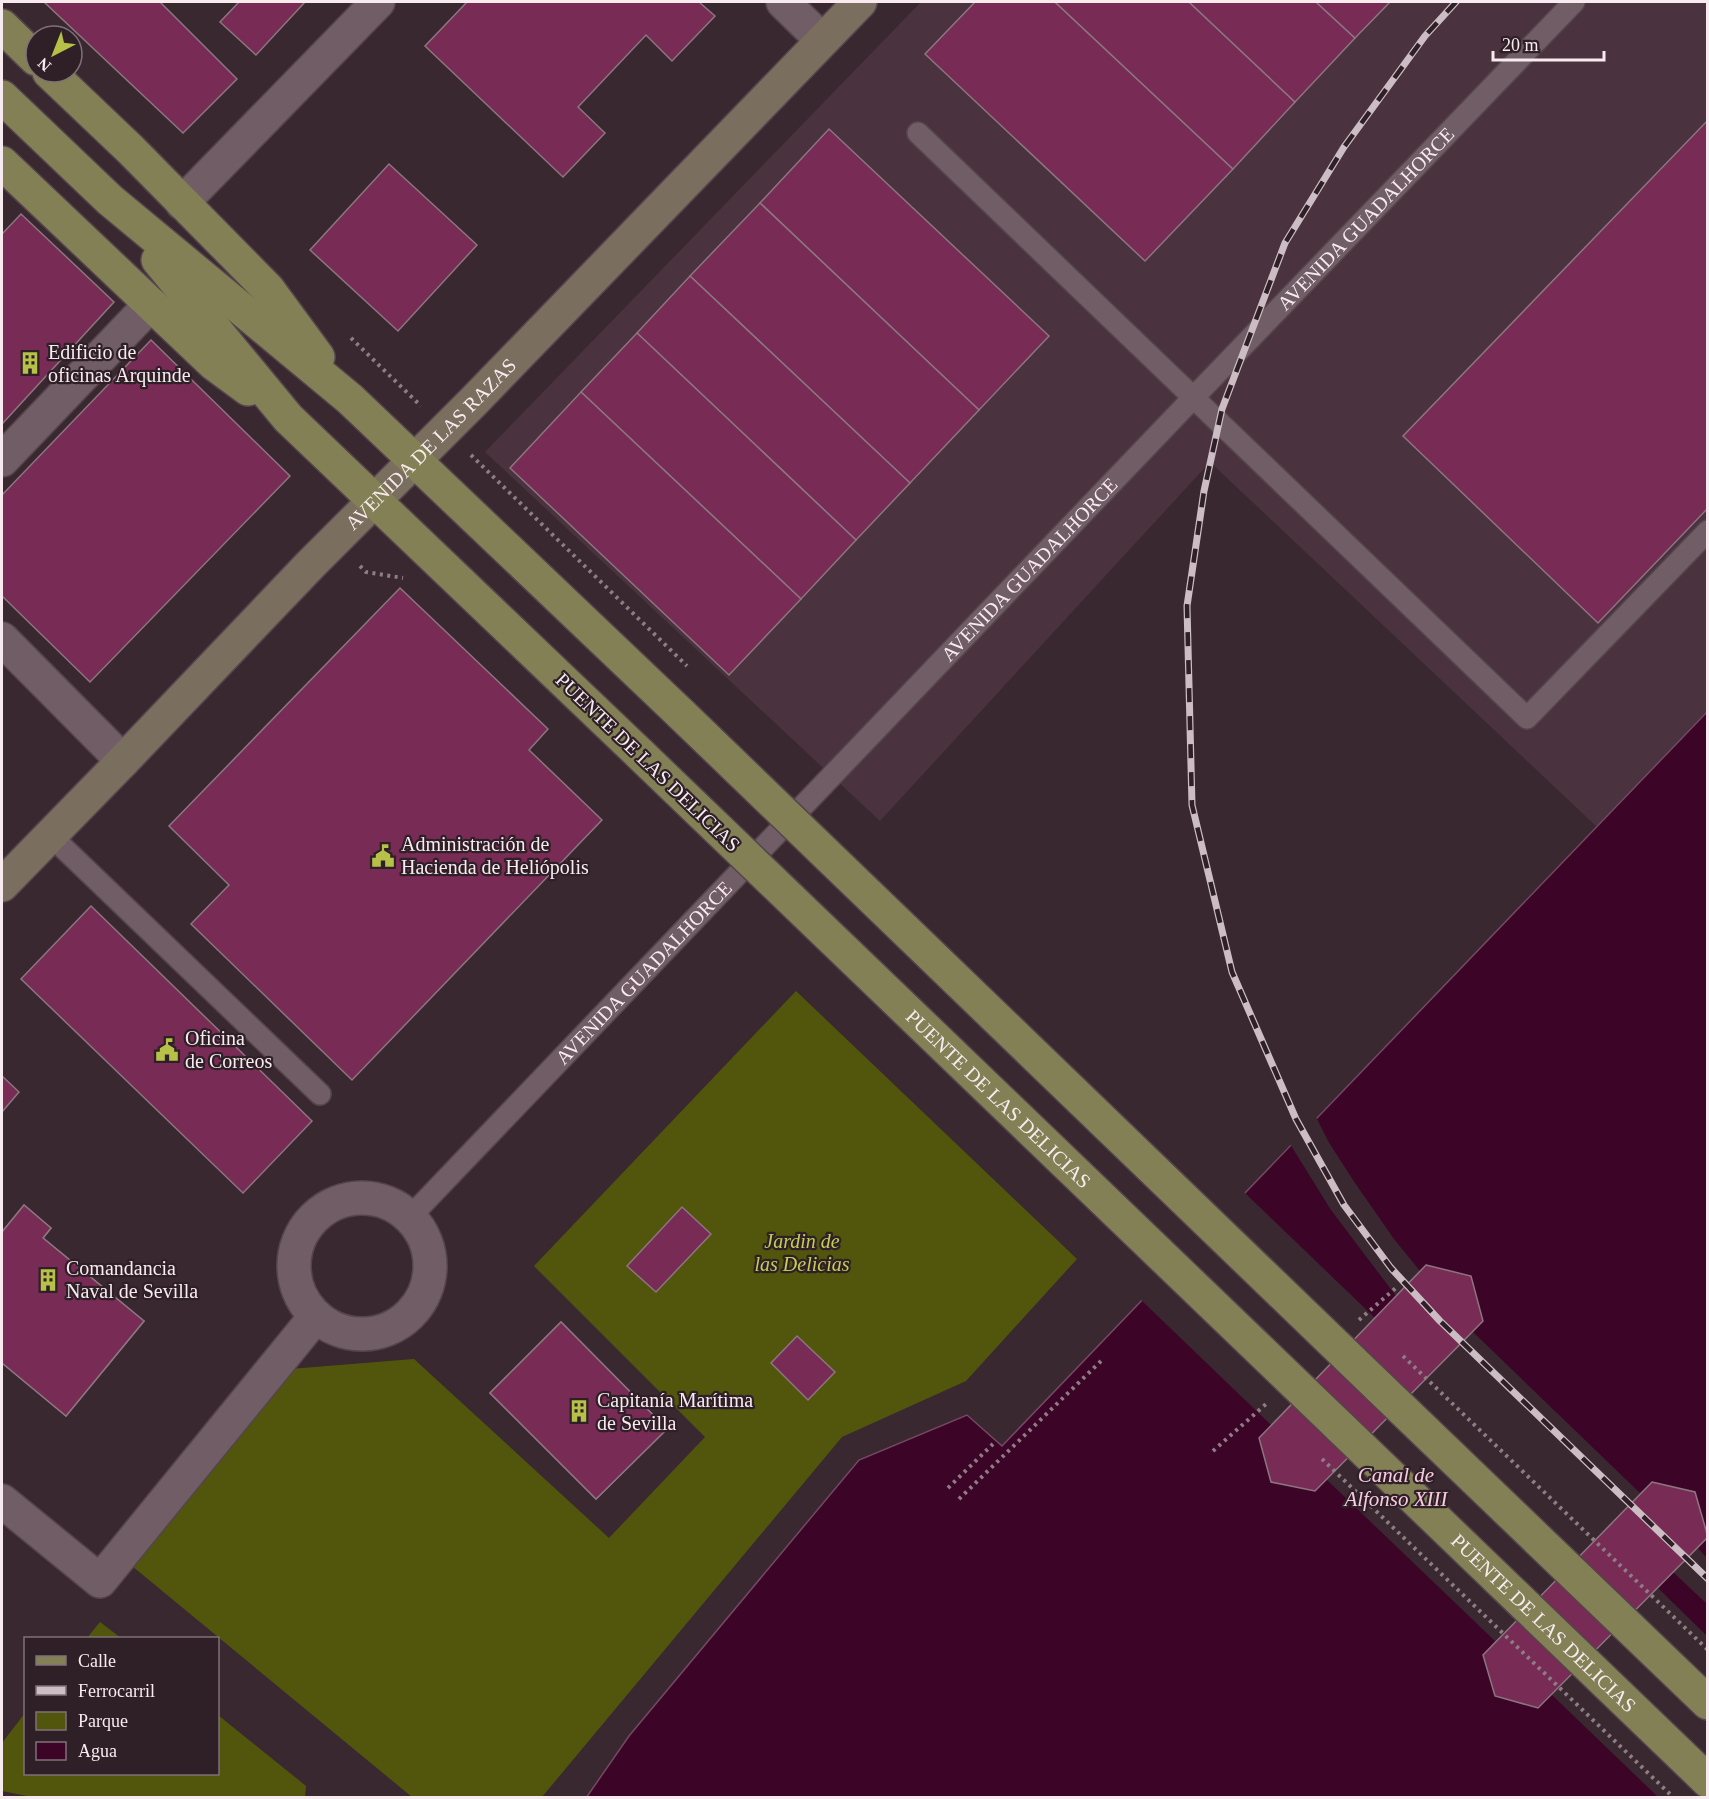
<svg xmlns="http://www.w3.org/2000/svg" width="1709" height="1799" font-family="'Times New Roman',serif">
  <style>
    .built { fill: #4a323e }
    .green { fill: #51560c }
    .water { fill: #3c0426; stroke: #744963; stroke-width: 1.5 }
    .pier { fill: #3a2831 }
    .building { fill: #772b55; stroke: #8b767f; stroke-width: 1.5 }
    .lines { fill: none; stroke-linecap: round; stroke-linejoin: round }
    .service-casing { stroke: #54454c; stroke-width: 24 }
    .minor-casing { stroke: #54454c; stroke-width: 36 }
    .secondary-casing { stroke: #54454c; stroke-width: 36 }
    .primary-casing { stroke: #54454c; stroke-width: 36 }
    .path { stroke: #8d7d85; stroke-width: 4; stroke-dasharray: 3 4.5; stroke-linecap: butt }
    .service { stroke: #715d66; stroke-width: 21 }
    .minor { stroke: #715d66; stroke-width: 33 }
    .secondary { stroke: #7a6e5e; stroke-width: 33 }
    .primary { stroke: #848056; stroke-width: 33 }
    .rail-casing { stroke: #cbbdc3; stroke-width: 7 }
    .rail { stroke: #2f1f27; stroke-width: 4.5; stroke-dasharray: 14; stroke-linecap: butt }
    .primary-bridge-casing { stroke: #54454c; stroke-width: 36; stroke-linecap: butt }
    .path-bridge { stroke: #8d7d85; stroke-width: 4; stroke-dasharray: 3 4.5; stroke-linecap: butt }
    .primary-bridge { stroke: #848056; stroke-width: 33 }
    .labels { text-anchor: middle; stroke-width: 4.5; stroke-linejoin: round; paint-order: stroke }
    .street-label { font-size: 20px; fill: #f7ebf0; stroke: #2f1f27 }
    .poi-label { font-size: 20px; fill: #f7ebf0; stroke: #2f1f27; text-anchor: start }
    .park-label { font-size: 20px; font-style: italic; fill: #c4ce54; stroke: #2f1f27 }
    .water-label { font-size: 21px; font-style: italic; fill: #f9cbe0; stroke: #2f1f27 }
  </style>
  <rect width="100%" height="100%" fill="#3a2831"/>
  <polygon class="built" points="921,2 1707,2 1707,713 1597,827 1210,462 880,821 485,452"/>
  <g class="green">
    <polygon points="796,991 1077,1259 966,1381 842,1437 542,1797 412,1797 132,1566 290,1369 414,1359 609,1538 705,1437 534,1266"/>
    <polygon points="100,1622 121,1638 87,1638"/>
    <polygon points="25,1713 26,1774 218,1774 218,1715 306,1786 305,1797 37,1798 2,1791 2,1743"/>
  </g>
  <polygon class="water" points="1707,712 1707,1797 586,1798 629,1736 859,1460 967,1415 1002,1446"/>
  <polygon class="pier" points="1316,1117 1328,1141 1355,1183 1394,1239 1420,1271 1426,1265 1471,1276 1483,1321 1473,1332 1640,1493 1652,1482 1695,1492 1707,1536 1697,1547 1707,1558 1707,1604 1673,1572 1657,1587 1707,1636 1707,1797 1658,1797 1552,1695 1495,1696 1483,1655 1495,1641 1327,1480 1315,1491 1271,1482 1259,1438 1271,1425 1140,1299 1244,1192 1375,1318 1396,1296 1331,1210 1290,1144"/>
  <g class="building">
    <polygon points="44,2 160,2 237,79 183,133"/>
    <polygon points="239,2 305,2 256,55 220,22"/>
    <polygon points="467,2 699,2 715,16 672,61 646,35 578,107 605,133 563,177 425,46"/>
    <polygon points="975,2 1055,2 1233,169 1145,261 925,54"/>
    <polygon points="1055,2 1189,2 1295,102 1233,169"/>
    <polygon points="1189,2 1316,2 1355,38 1295,102"/>
    <polygon points="1316,2 1390,2 1355,38"/>
    <polygon points="1708,120 1708,508 1598,623 1403,436"/>
    <polygon points="829,129 1049,336 979,410 760,203"/>
    <polygon points="389,164 477,245 398,331 310,250"/>
    <polygon points="760,203 979,410 910,483 690,276"/>
    <polygon points="21,214 114,302 2,424 2,234"/>
    <polygon points="690,276 910,483 856,540 637,333"/>
    <polygon points="637,333 856,540 801,599 581,392"/>
    <polygon points="151,340 290,476 90,682 2,596 2,495"/>
    <polygon points="581,392 801,599 729,675 510,468"/>
    <polygon points="400,588 548,729 529,750 602,820 352,1080 191,924 229,885 169,826"/>
    <polygon points="91,906 312,1121 243,1193 21,979"/>
    <polygon points="2,1076 19,1092 2,1112"/>
    <polygon points="24,1205 51,1228 43,1238 144,1321 66,1416 2,1363 2,1232"/>
    <polygon points="24,1205 51,1228 43,1238 144,1321 66,1416 2,1363 2,1232"/>
    <polygon points="682,1207 711,1234 656,1292 627,1266"/>
    <polygon points="1426,1265 1471,1276 1483,1321 1315,1491 1271,1482 1259,1438"/>
    <polygon points="561,1322 667,1429 596,1499 490,1393"/>
    <polygon points="561,1322 667,1429 596,1499 490,1393"/>
    <polygon points="797,1336 835,1372 808,1400 771,1363"/>
    <polygon points="1652,1482 1695,1492 1708,1537 1538,1708 1495,1696 1483,1655"/>
  </g>
  <g class="lines">
    <g class="service-casing">
      <g id="service">
        <polyline points="918,133 1527,718 1708,531"/>
        <polyline points="49,834 320,1094"/>
        <path id="s1" d="M 410,1217 L 1193,398 L 1574,2"/>
      </g>
    </g>
    <g class="minor-casing">
      <g id="minor">
        <polyline points="783,2 822,40"/>
        <polyline points="182,203 378,2"/>
        <polyline points="2,460 151,304"/>
        <polyline points="2,639 123,761"/>
        <circle cx="362" cy="1266" r="68"/>
        <polyline points="2,1501 100,1581 316,1316"/>
      </g>
    </g>
    <g class="secondary-casing">
      <g id="secondary">
        <path id="s2" d="M 2,885 L 123,761 L 310,565 L 475,400 L 860,2"/>
      </g>
    </g>
    <g class="primary-casing">
      <g id="primary">
        <polyline points="2,26 36,59"/>
        <polyline points="49,72 131,150 268,289 318,357"/>
        <polyline points="2,97 110,200 350,399 680,713"/>
        <polyline points="2,163 214,364 248,389"/>
        <polyline points="158,260 288,418 641,755"/>
        <polyline points="1378,1386 1708,1703"/>
        <path id="s3" d="M 1339,1426 L 1708,1781"/>
      </g>
    </g>
    <g class="path">
      <polyline points="351,338 421,406"/>
      <polyline points="471,455 687,666"/>
      <polyline points="360,566 366,572 403,578"/>
      <polyline points="1359,1320 1398,1286"/>
      <polyline points="1213,1451 1266,1404"/>
      <polyline points="948,1488 993,1444"/>
      <polyline points="959,1499 1101,1361"/>
    </g>
    <use href="#service" class="service"/>
    <use href="#minor" class="minor"/>
    <use href="#secondary" class="secondary"/>
    <use href="#primary" class="primary"/>
    <g class="rail-casing">
      <polyline id="rail" points="1456,2 1425,36 1344,147 1285,243 1222,409 1204,491 1187,606 1192,805 1232,972 1296,1119 1344,1205 1391,1268 1440,1321 1708,1579"/>
    </g>
    <use href="#rail" class="rail"/>
    <g class="primary-bridge-casing">
      <g id="primary-bridge">
        <polyline points="680,713 1378,1386"/>
        <path id="s4" d="M 641,755 L 1339,1426"/>
      </g>
    </g>
    <g class="path-bridge">
      <polyline points="1403,1356 1708,1650"/>
      <polyline points="1322,1459 1674,1798"/>
    </g>
    <use href="#primary-bridge" class="primary-bridge"/>
  </g>
  <defs>
    <g id="building-bare" transform="scale(1.8)"><path d="M-4-6H4V6H1V3H-1V6H-4ZM-2.5-4.3h1.7v1.8h-1.7ZM.8-4.3h1.7v1.8H.8ZM-2.5-1h1.7V.8h-1.7ZM.8-1h1.7V.8H.8Z" fill="#b7c148" stroke="#2f1f27" stroke-width="2.5" paint-order="stroke"/></g>
    <g id="civic-bare" transform="scale(1.8)"><path d="M-.6-6.5H3V-4.5H.6V-3L4-1V1h2V6H-6V1h2V-1L-.6-3ZM-1.2 2.5V6h2.4V2.5Z" fill="#b7c148" stroke="#2f1f27" stroke-width="2.5" paint-order="stroke"/></g>
  </defs>
  <g fill-rule="evenodd">
    <use href="#building-bare" x="30" y="363"/>
    <use href="#civic-bare" x="383" y="856"/>
    <use href="#civic-bare" x="167" y="1050"/>
    <use href="#building-bare" x="48" y="1280"/>
    <use href="#building-bare" x="579" y="1411"/>
  </g>
  <g class="labels">
    <g class="street-label">
      <text dy="7" stroke="none"><textPath href="#s1" startOffset="1382">AVENIDA GUADALHORCE</textPath></text>
      <text dy="7" stroke="none"><textPath href="#s2" startOffset="615">AVENIDA DE LAS RAZAS</textPath></text>
      <text dy="7" stroke="none"><textPath href="#s1" startOffset="896">AVENIDA GUADALHORCE</textPath></text>
      <text transform="translate(648 762) rotate(44)" y="7">PUENTE DE LAS DELICIAS</text>
      <text dy="7" stroke="none"><textPath href="#s1" startOffset="338">AVENIDA GUADALHORCE</textPath></text>
      <text dy="7" stroke="none"><textPath href="#s4" startOffset="496">PUENTE DE LAS DELICIAS</textPath></text>
      <text dy="7" stroke="none"><textPath href="#s3" startOffset="284">PUENTE DE LAS DELICIAS</textPath></text>
    </g>
    <g class="poi-label">
      <text x="48" y="359">Edificio de<tspan x="48" dy="23">oficinas Arquinde</tspan></text>
      <text x="401" y="851">Administración de<tspan x="401" dy="23">Hacienda de Heliópolis</tspan></text>
      <text x="185" y="1045">Oficina<tspan x="185" dy="23">de Correos</tspan></text>
      <text x="66" y="1275">Comandancia<tspan x="66" dy="23">Naval de Sevilla</tspan></text>
      <text x="597" y="1407">Capitanía Marítima<tspan x="597" dy="23">de Sevilla</tspan></text>
    </g>
    <g class="park-label">
      <text x="802" y="1248">Jardin de<tspan x="802" dy="23">las Delicias</tspan></text>
    </g>
    <g class="water-label">
      <text x="1396" y="1482">Canal de<tspan x="1396" dy="24">Alfonso XIII</tspan></text>
    </g>
  </g>
  <rect width="1709" height="1799" fill="none" stroke="#f7ebf0" stroke-width="6"/>
  <rect x="24" y="1637" width="195" height="138" fill="#2f1f27" stroke="#7f7177" stroke-width="1.5"/>
  <rect x="36" y="1656" width="30" height="9" fill="#848056" stroke="#7f7177" stroke-width="1.5"/>
  <text x="78" y="1667" font-size="18" fill="#f7ebf0">Calle</text>
  <rect x="36" y="1686" width="30" height="9" fill="#cbbdc3" stroke="#7f7177" stroke-width="1.5"/>
  <text x="78" y="1697" font-size="18" fill="#f7ebf0">Ferrocarril</text>
  <rect x="36" y="1712" width="30" height="18" fill="#51560c" stroke="#7f7177" stroke-width="1.5"/>
  <text x="78" y="1727" font-size="18" fill="#f7ebf0">Parque</text>
  <rect x="36" y="1742" width="30" height="18" fill="#3c0426" stroke="#7f7177" stroke-width="1.5"/>
  <text x="78" y="1757" font-size="18" fill="#f7ebf0">Agua</text>
  <g transform="translate(54 54) rotate(222)"><circle r="28" fill="#2f1f27" stroke="#7f7177" stroke-width="1.5"/>
  <path d="M0-4.5L10 22L0 15L-10 22Z" fill="#b7c148"/>
  <text y="-9" font-size="16" font-weight="bold" text-anchor="middle" fill="#f7ebf0">N</text>
  </g>
  <path d="M1493 51v9h111v-9" fill="none" stroke="#f7ebf0" stroke-width="3"/>
  <text x="1502" y="51" font-size="18" fill="#f7ebf0" stroke="#2f1f27" stroke-width="4.5" paint-order="stroke">20 m</text>
</svg>
